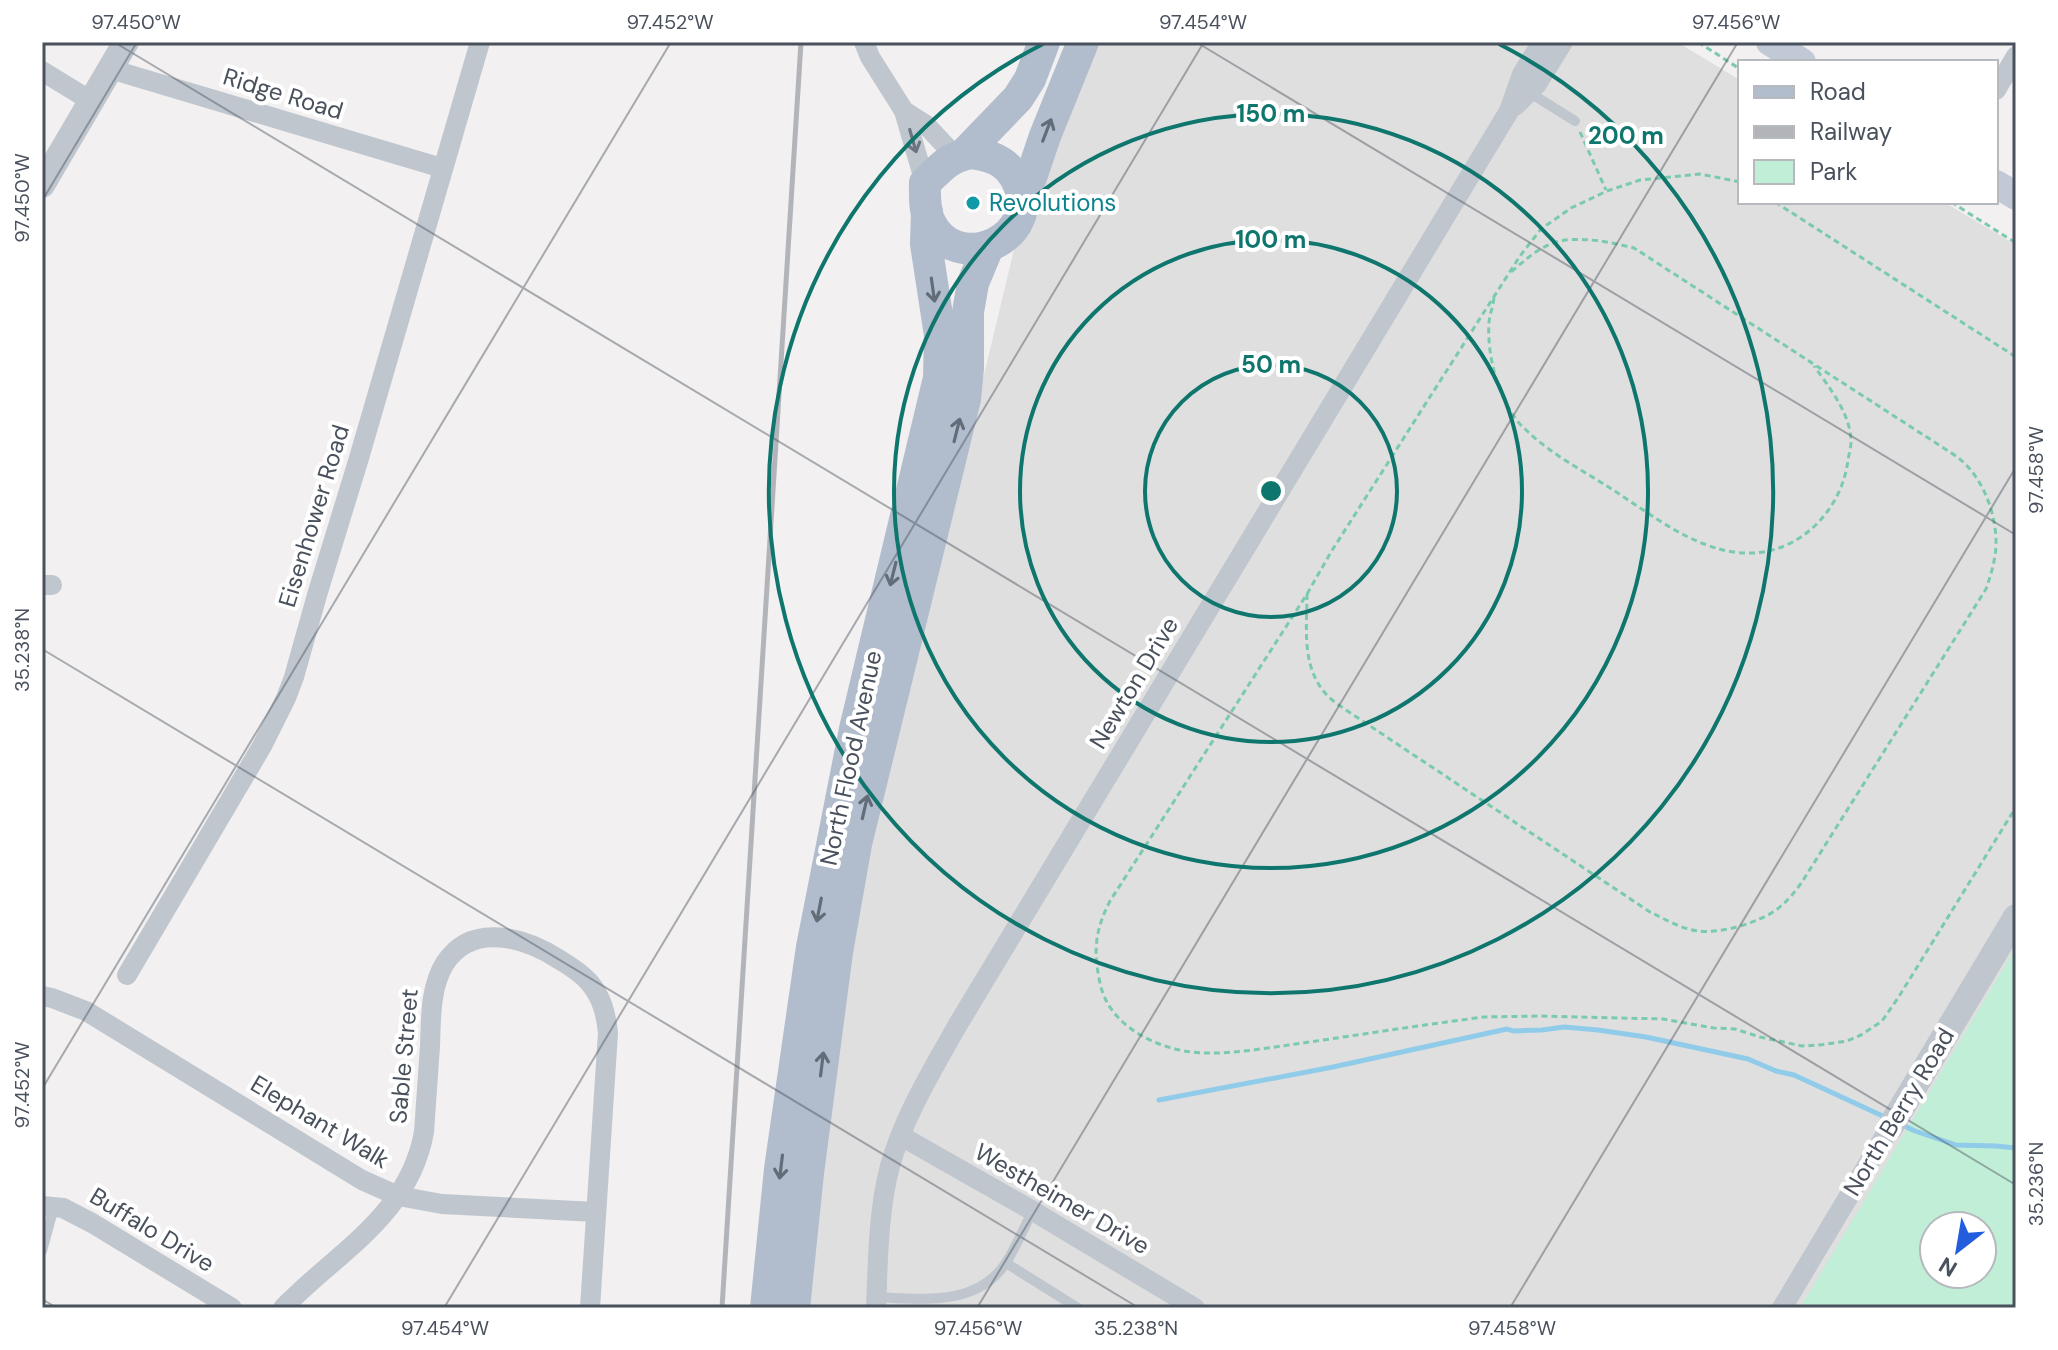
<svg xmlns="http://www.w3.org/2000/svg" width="2058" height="1350" font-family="'DM Sans',sans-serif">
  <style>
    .education { fill: #e0dfdf; fill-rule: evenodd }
    .green { fill: #c1eed7; fill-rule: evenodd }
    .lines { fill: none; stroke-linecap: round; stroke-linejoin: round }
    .stream { stroke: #90cce9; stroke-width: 5 }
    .path { stroke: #7acaac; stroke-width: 3; stroke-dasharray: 6 4; stroke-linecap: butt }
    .service { stroke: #bfc6ce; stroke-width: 10 }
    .minor { stroke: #bfc6ce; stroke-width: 20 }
    .tertiary { stroke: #bfc6ce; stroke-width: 26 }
    .secondary { stroke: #c2c9d6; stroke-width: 28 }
    .primary { stroke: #b1bccd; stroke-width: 32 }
    .rail { stroke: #b2b4ba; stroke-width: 5 }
    .oneway { stroke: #636c79 }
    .oneway2 { stroke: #6c747f }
    .ticks { fill: none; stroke: #49515d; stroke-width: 2; stroke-opacity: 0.45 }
    .ring { fill: none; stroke: #0f766e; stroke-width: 4 }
    .culture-dot { fill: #0f9aa8; stroke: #fff; stroke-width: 3 }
    .labels { text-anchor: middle; stroke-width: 8; stroke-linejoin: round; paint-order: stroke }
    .street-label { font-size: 24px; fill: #49515d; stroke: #fff }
    .culture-label { font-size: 24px; fill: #0d838f; stroke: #fff; text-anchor: start }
    .centre { fill: #0f766e; stroke: #fff; stroke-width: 4 }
    .ring-label { font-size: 24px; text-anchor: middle; font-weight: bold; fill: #0f766e; stroke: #fff; stroke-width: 8; stroke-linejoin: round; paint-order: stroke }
    .neatline { fill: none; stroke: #49515d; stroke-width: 3 }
    .ticks-label { font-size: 20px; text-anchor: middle; fill: #49515d }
  </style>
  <rect width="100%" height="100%" fill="#f2f0f0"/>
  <path class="education" d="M 1097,42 L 1677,42 L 1740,80 L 1740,202 L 1944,202 L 2016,245 L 2016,1308 L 807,1308 L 821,1157 L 866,865 L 1013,254 L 1031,196 ZM 1934,1226 L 1982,1226 L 1982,1274 L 1934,1274 Z"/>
  <path class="green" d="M 2016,947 L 2016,1308 L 1800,1308 ZM 1934,1226 L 1982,1226 L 1982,1274 L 1934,1274 Z"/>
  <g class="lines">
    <g class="stream">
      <polyline points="1159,1100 1333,1067 1507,1029 1513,1031 1542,1030 1564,1027 1598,1030 1646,1037 1748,1059 1776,1071 1794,1075 1887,1118"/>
      <polyline points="1900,1124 1915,1131 1956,1145 1996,1146 2016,1148"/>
    </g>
    <g class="path">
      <polyline points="1698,42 1740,69"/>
      <polyline points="1580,132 1606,190"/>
      <path d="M 1740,182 L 1700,174 L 1640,180 L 1607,191 L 1571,208 L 1541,229 L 1520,256 L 1486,309 L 1331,552 L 1307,594 L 1110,901 C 1095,930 1093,951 1100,983 C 1109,1028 1162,1052 1204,1053 C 1234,1054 1266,1048 1296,1044 C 1358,1035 1421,1025 1484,1017 L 1540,1016 L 1663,1019 L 1714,1028 L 1735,1029 L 1760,1037 L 1802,1046 L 1820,1045 L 1847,1041 L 1861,1035 L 1882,1021 L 1898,998 L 2016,807"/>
      <polyline points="1775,202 2016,357"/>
      <polyline points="1951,202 2016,243"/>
      <path d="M 1494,298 C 1493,306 1490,314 1489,322 C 1487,350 1495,386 1510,410 C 1514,417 1519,424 1525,429 C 1549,453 1582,470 1610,488 C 1643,509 1678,537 1716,548 C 1725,551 1736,553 1746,553 C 1799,555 1842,510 1848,460 C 1849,454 1851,447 1851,442 C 1851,414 1829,387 1814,366"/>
      <path d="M 1307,594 C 1307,628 1301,666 1326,694 C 1331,700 1339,705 1346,710 L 1650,912 C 1665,919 1681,929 1698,931 C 1720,934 1758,923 1776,910 C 1787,902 1795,892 1802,882 L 1986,589 C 1991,575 1995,561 1996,546 C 1997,513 1982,475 1956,456 L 1634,248 C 1611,242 1575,235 1553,243 C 1537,249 1524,261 1511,272"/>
    </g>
    <g class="service">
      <polyline points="1527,91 1575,121"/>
      <polyline points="42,1251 54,1207"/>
      <polyline points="1006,1263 1078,1308"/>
      <path d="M 876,1297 C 922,1299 979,1307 1007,1261 C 1017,1245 1024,1227 1033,1211"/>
    </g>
    <g class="minor">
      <polyline points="864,42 870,57 904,111"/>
      <polyline points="110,69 442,168"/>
      <polyline points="42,71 91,101"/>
      <polyline points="1996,90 2016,56"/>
      <polyline points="1515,106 1537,84 1563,42"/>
      <polyline points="925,183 904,111 926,125 955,156"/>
      <polyline points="42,585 52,585"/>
      <polyline points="127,975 262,746 286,698 294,677 317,595 359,458 480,42"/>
      <polyline points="42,996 52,998 86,1011 362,1180 398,1196 442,1204 596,1212"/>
      <polyline points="901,1136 1033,1211 1195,1308"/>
      <polyline points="42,1206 63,1208 92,1223 232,1308"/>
      <path d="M 283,1308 C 337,1252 409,1216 424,1132 C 426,1103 428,1075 430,1046 C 431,1019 430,987 445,963 C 473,921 526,938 560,960 C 570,966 581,973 589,982 C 602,997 606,1014 608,1033 L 590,1308"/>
      <path d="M 876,1308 C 878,1261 878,1211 890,1166 C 904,1116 932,1071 957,1026 L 1509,111 L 1522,74 L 1542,42"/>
      <polyline points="1782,1308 1889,1129"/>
    </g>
    <g class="tertiary">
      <polyline points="42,185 126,42"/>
      <polyline points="1889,1129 2016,917"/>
    </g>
    <g class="secondary">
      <polyline points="1770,42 1802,62"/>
      <polyline points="1996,184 2016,196"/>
    </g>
    <g class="primary">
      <path d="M 970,153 C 989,155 1006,160 1016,179 C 1047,238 954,279 929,220 C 924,208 925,195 925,183 C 942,167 946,159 970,153 Z"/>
      <polyline points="964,154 1018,98 1030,79 1044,42"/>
      <polyline points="1022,204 1045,136 1083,42"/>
      <polyline points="766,1308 780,1169 812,947 855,729 939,378 940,335 926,244 927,212"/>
      <polyline points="794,1308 808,1173 837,952 856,844 965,399 968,368 968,312 973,283 988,247"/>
    </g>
    <polyline class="rail" points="722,1308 801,42"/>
  </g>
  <defs><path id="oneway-shaft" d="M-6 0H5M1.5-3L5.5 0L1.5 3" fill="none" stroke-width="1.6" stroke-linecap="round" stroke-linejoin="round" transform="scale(2)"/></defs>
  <g class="oneway">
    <use href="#oneway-shaft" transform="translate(1047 130) rotate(-69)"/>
    <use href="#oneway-shaft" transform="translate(933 290) rotate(82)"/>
    <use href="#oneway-shaft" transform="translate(957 430) rotate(-76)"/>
    <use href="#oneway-shaft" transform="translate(893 574) rotate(104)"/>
    <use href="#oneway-shaft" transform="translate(865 807) rotate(-77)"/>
    <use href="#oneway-shaft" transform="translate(819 910) rotate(101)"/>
    <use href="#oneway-shaft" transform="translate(822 1064) rotate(-83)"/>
    <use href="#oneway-shaft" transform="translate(781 1167) rotate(97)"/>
  </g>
  <use class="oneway2" href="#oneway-shaft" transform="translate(913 141) rotate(74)"/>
  <path class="ticks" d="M 114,42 L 2016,1185M 1196,42 L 2016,535M 42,201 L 137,42M 42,649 L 1139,1308M 42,1089 L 671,42M 42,1299 L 57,1308M 444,1308 L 1204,42M 977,1308 L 1738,42M 1510,1308 L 2016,467"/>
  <g class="ring">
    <circle cx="1271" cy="491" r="126"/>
    <circle cx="1271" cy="491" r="251"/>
    <circle cx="1271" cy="491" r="377"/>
    <path d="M1499 44A502 502 0 1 1 1043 44"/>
  </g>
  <circle class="culture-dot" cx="973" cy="203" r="8"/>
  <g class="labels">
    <g class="street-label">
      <text transform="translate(283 94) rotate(17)" y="8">Ridge Road</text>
      <text transform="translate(314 516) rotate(-73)" y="8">Eisenhower Road</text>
      <text transform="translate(1134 683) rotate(-59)" y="8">Newton Drive</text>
      <text transform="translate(851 758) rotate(-78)" y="8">North Flood Avenue</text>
      <text transform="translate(404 1056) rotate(-85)" y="8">Sable Street</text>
      <text transform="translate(1899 1112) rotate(-59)" y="8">North Berry Road</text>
      <text transform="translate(320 1122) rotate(31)" y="8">Elephant Walk</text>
      <text transform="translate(1062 1199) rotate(30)" y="8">Westheimer Drive</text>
      <text transform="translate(152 1230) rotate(31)" y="8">Buffalo Drive</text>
    </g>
    <g class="culture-label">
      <text x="989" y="211">Revolutions</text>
    </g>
  </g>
  <circle cx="1271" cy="491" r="12" class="centre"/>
  <g class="ring-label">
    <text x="1271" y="122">150 m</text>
    <text x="1626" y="144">200 m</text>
    <text x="1271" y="248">100 m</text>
    <text x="1271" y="373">50 m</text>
  </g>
  <rect width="2058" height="1350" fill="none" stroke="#ffffff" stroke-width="88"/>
  <rect x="1738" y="60" width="260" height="144" fill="#ffffff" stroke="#b6b9be" stroke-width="2"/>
  <rect x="1754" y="86" width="40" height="12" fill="#b1bccd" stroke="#b6b9be" stroke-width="2"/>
  <text x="1810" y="100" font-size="24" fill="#49515d">Road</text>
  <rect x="1754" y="126" width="40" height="12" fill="#b2b4ba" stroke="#b6b9be" stroke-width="2"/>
  <text x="1810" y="140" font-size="24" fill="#49515d">Railway</text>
  <rect x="1754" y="160" width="40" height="24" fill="#c1eed7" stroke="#b6b9be" stroke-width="2"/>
  <text x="1810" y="180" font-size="24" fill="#49515d">Park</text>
  <g transform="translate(1958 1250) rotate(211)"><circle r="38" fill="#ffffff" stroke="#b6b9be" stroke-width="2"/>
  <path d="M0-6L14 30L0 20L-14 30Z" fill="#215ddc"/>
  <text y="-12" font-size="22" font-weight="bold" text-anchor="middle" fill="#49515d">N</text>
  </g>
  <rect x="44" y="44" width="1970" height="1262" class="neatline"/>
  <g class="ticks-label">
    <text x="136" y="29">97.450°W</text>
    <text x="670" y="29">97.452°W</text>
    <text x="1203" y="29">97.454°W</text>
    <text x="1736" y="29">97.456°W</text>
    <text transform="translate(22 198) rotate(-90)" y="7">97.450°W</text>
    <text transform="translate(2036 470) rotate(-90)" y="7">97.458°W</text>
    <text transform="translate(22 650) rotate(-90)" y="7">35.238°N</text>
    <text transform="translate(22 1085) rotate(-90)" y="7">97.452°W</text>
    <text transform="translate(2036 1184) rotate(-90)" y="7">35.236°N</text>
    <text x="445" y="1335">97.454°W</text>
    <text x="978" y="1335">97.456°W</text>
    <text x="1136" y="1335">35.238°N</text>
    <text x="1512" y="1335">97.458°W</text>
  </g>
</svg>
